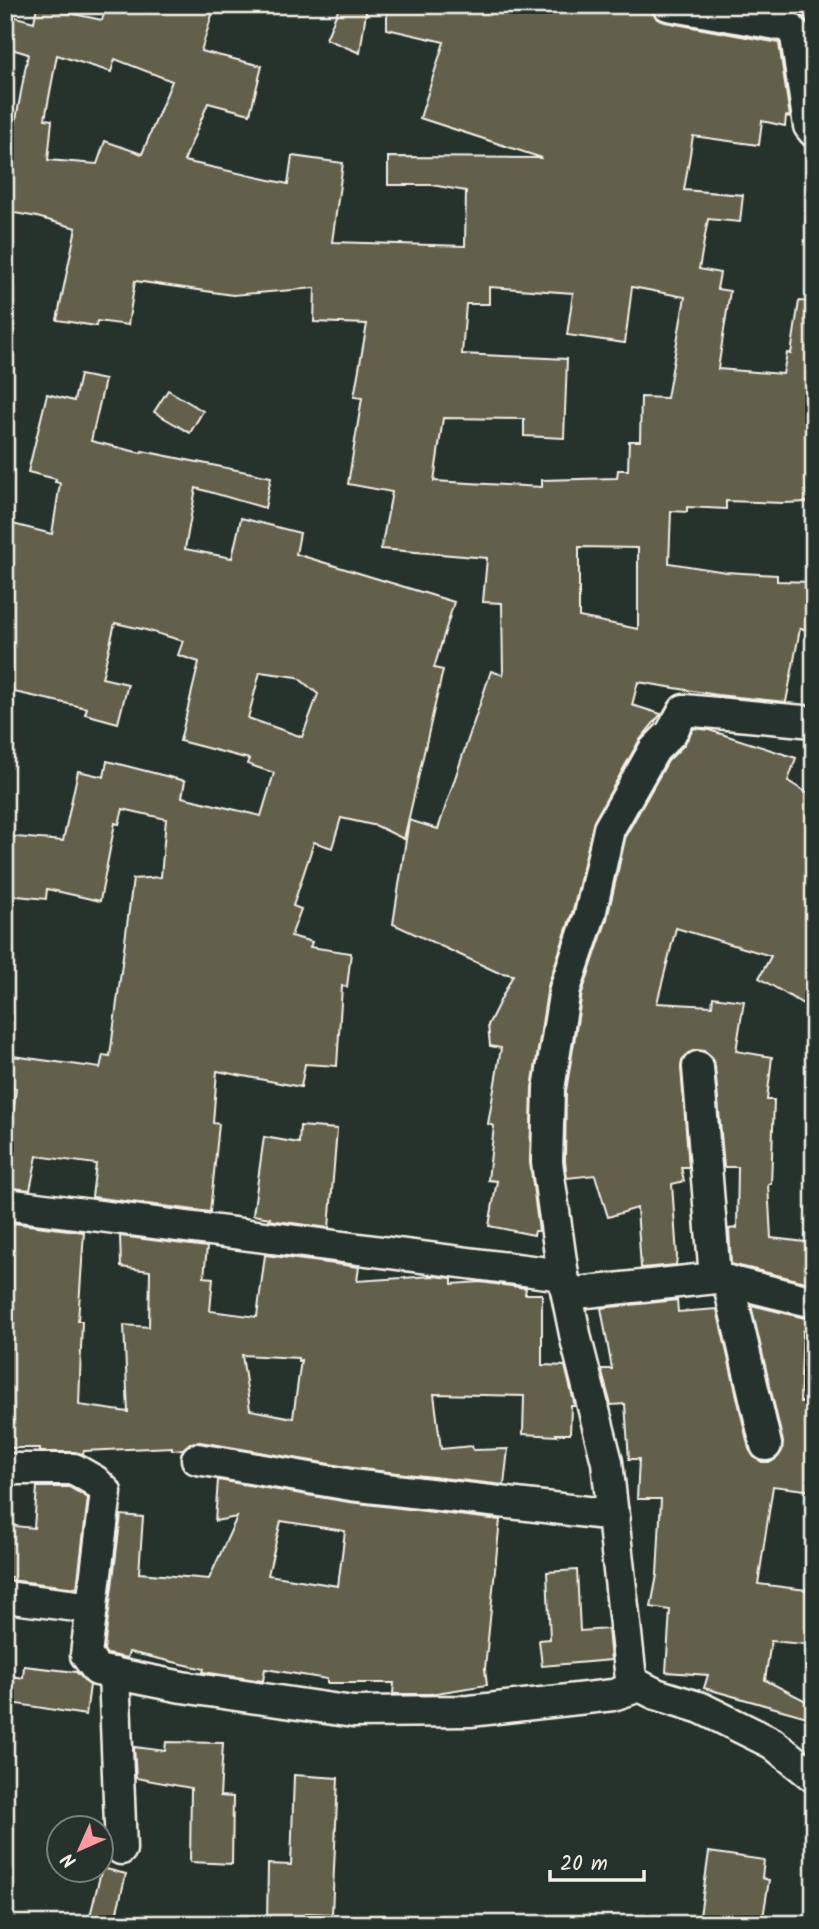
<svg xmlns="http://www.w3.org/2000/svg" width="819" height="1929" font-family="Kalam,sans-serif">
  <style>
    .building { fill: #62604c; stroke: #f4f1e8; stroke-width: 2; fill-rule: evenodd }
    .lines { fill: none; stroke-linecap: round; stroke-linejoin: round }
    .minor-casing { stroke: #f4f1e8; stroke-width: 35 }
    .minor { stroke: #26332d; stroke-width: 30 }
  </style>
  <rect width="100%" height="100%" fill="#26332d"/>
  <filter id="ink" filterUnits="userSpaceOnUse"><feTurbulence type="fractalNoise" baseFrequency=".0143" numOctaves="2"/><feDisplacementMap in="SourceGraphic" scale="14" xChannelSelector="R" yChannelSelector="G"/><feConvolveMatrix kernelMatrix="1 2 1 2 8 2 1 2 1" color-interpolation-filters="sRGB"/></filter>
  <g filter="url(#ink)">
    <g class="building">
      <path d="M 107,5 L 215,5 L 201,51 L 262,66 L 250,114 L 208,103 L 184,161 L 288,184 L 292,156 L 343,163 L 332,242 L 465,246 L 466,191 L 432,185 L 388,185 L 388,157 L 542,158 L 420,118 L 444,42 L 387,29 L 387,5 L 638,5 L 637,10 L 652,12 L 657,19 L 665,22 L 779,43 L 790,117 L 786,116 L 785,126 L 762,121 L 759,145 L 693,136 L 684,190 L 743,195 L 740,222 L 708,219 L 699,269 L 720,273 L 717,289 L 730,291 L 718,369 L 783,374 L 787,353 L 791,354 L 799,301 L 814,302 L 814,499 L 809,499 L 809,502 L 783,503 L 726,501 L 726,509 L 687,507 L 687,512 L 671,511 L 669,563 L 726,572 L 777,575 L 777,581 L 814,582 L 814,629 L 800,629 L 786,702 L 717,695 L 638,682 L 632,705 L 661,714 L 639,741 L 594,821 L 573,910 L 548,986 L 532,1088 L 530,1162 L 539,1231 L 535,1231 L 534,1235 L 489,1226 L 497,1181 L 488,1180 L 494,1126 L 488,1124 L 501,1048 L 490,1046 L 488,1025 L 513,975 L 497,972 L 393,924 L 409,820 L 438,829 L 491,671 L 503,675 L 502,603 L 483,602 L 487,558 L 381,549 L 392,492 L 348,484 L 362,398 L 354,397 L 367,324 L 314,322 L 315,288 L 233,295 L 135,281 L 128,325 L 97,321 L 96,326 L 57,320 L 76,228 L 37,217 L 9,212 L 10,203 L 5,202 L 5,123 L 15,125 L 28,54 L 5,47 L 5,14 L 34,22 L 37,6 L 102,20 ZM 57,55 L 111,72 L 115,59 L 172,81 L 142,154 L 105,141 L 97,164 L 48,160 L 52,120 L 45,119 ZM 489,287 L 573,293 L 567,335 L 625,343 L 632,287 L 685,297 L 667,398 L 641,397 L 640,441 L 629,441 L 628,470 L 618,470 L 617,478 L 542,480 L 542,487 L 434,481 L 443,418 L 524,419 L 524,436 L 564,438 L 567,359 L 462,354 L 466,304 L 489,304 ZM 579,547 L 638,548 L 638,629 L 579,617 Z"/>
      <polygon points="340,5 367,5 360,53 326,39"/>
      <polygon points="771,5 814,5 814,36 810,26 801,14 791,9"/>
      <path d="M 80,375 L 105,380 L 91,441 L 141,453 L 142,451 L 271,477 L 265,508 L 196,488 L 185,549 L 232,558 L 241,518 L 300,533 L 296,554 L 454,602 L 434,668 L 443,670 L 404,839 L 377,826 L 341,818 L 332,848 L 314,842 L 293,906 L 301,909 L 291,936 L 312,942 L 310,947 L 351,953 L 347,987 L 342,986 L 337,1066 L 305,1064 L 301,1087 L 217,1071 L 213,1123 L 219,1124 L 210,1212 L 92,1197 L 96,1164 L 37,1156 L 30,1190 L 5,1187 L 16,1088 L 5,1086 L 5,1055 L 100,1068 L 103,1055 L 110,1056 L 133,879 L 161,877 L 166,819 L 123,809 L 119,824 L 115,823 L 100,901 L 47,889 L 46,899 L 8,895 L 9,886 L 5,886 L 5,836 L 63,841 L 78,771 L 104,777 L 107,761 L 185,781 L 182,797 L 261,816 L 274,773 L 247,764 L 249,759 L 180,741 L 199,662 L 178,655 L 183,641 L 146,630 L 115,623 L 102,678 L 128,684 L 118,723 L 85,714 L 87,708 L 5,690 L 5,522 L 52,534 L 60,483 L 55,482 L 56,479 L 28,472 L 47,394 L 74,401 ZM 260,672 L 297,677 L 318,694 L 302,737 L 248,718 Z"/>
      <polygon points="168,390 203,411 190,433 154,412"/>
      <polygon points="694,728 709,730 796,758 788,781 814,797 814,989 805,1005 759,978 771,956 676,928 657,1003 712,1006 713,997 744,1001 736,1051 772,1057 767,1100 774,1100 771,1184 768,1184 771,1238 814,1243 814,1284 731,1264 729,1229 737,1228 738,1167 724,1167 715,1066 712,1057 705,1051 696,1050 688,1053 682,1060 681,1068 689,1167 681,1167 684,1181 672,1184 677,1256 676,1265 641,1268 637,1208 608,1217 595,1175 567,1178 565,1161 566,1091 582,993 607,919 626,835 668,761 684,745"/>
      <polygon points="300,1126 337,1129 329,1228 269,1220 270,1218 253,1215 264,1137 299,1143"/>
      <path d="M 5,1222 L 84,1232 L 78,1321 L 82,1321 L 79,1405 L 128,1412 L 124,1325 L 149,1327 L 150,1271 L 121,1267 L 120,1236 L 207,1247 L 204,1277 L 213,1278 L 210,1311 L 257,1317 L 265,1255 L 359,1267 L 357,1281 L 433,1276 L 452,1278 L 452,1284 L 480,1282 L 526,1288 L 525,1294 L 542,1294 L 542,1365 L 565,1366 L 575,1406 L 571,1406 L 570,1434 L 556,1434 L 557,1436 L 523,1434 L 524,1396 L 434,1394 L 441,1449 L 472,1446 L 473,1450 L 508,1449 L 504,1485 L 353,1468 L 200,1442 L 190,1443 L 183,1449 L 172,1450 L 172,1447 L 84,1451 L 83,1454 L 74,1452 L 40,1452 L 40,1448 L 8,1448 L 5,1416 ZM 242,1355 L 298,1358 L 298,1361 L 301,1360 L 293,1418 L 250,1410 Z"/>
      <polygon points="677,1300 678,1312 717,1309 749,1449 754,1457 762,1462 771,1462 778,1457 782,1451 783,1442 751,1305 809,1319 810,1330 803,1331 800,1402 814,1402 814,1491 773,1486 758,1584 814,1591 814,1645 771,1641 765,1680 814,1705 814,1719 704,1688 708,1675 666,1672 670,1610 651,1607 657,1575 661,1499 637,1499 639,1459 629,1459 625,1404 611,1405 601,1369 612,1369 601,1308"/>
      <path d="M 218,1480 L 349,1502 L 500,1520 L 485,1669 L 487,1685 L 430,1694 L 393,1694 L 394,1683 L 327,1683 L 327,1679 L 265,1669 L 263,1681 L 203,1672 L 204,1669 L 129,1652 L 127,1658 L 107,1654 L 104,1650 L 121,1515 L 143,1517 L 139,1573 L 209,1579 L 237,1517 L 215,1521 ZM 281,1521 L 345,1531 L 338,1586 L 268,1575 Z"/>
      <polygon points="37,1487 69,1487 88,1498 77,1588 10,1580 11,1577 5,1576 5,1525 34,1528"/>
      <polygon points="577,1570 580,1631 608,1629 611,1660 542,1666 539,1640 550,1639 547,1572"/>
      <polygon points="24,1666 76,1672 90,1685 86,1715 5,1702 5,1675 23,1678"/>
      <polygon points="166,1742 223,1743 220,1796 233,1797 232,1864 190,1862 191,1788 136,1778 134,1747 165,1751"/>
      <polygon points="294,1775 338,1778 332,1914 305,1913 304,1924 267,1924 268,1864 291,1865"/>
      <polygon points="709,1852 764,1860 762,1878 769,1880 762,1924 700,1916"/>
      <polygon points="102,1868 126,1874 114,1924 88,1924"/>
    </g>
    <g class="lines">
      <g class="minor-casing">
        <g id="minor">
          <polyline points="668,5 788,26 796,36 809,126 814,132"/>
          <polyline points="814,722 684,710 671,733 654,750 609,829 590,915 565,989 549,1089 547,1162 563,1275 576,1339 607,1462 631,1679 640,1686 656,1694 701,1708 772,1743 814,1777"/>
          <polyline points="698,1067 715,1278"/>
          <polyline points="5,1204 563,1275"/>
          <polyline points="728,1281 766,1445"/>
          <polyline points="568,1294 715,1278 814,1302"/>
          <polyline points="197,1459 351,1485 614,1515"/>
          <polyline points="5,1469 74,1469 95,1481 106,1492 86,1655 97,1670 182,1687 353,1712 470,1711 613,1695 640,1686"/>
          <polyline points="5,1597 92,1608"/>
          <polyline points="114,1673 121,1849"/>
        </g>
      </g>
      <use href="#minor" class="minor"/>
    </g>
  </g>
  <rect width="819" height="1929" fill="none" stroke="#26332d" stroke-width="28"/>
  <rect x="14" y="14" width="791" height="1901" fill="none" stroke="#f4f1e8" stroke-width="2.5" filter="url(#ink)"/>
  <g transform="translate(80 1849) rotate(225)"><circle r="33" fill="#26332d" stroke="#787f78" stroke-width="2"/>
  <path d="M0-5L12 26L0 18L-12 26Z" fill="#ff9aa2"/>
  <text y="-10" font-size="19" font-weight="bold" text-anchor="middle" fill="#f4f1e8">N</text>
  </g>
  <path d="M550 1870v10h94v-10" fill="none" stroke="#f4f1e8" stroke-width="3.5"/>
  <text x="560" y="1870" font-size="21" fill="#f4f1e8" stroke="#26332d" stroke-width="5" paint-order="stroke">20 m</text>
</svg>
